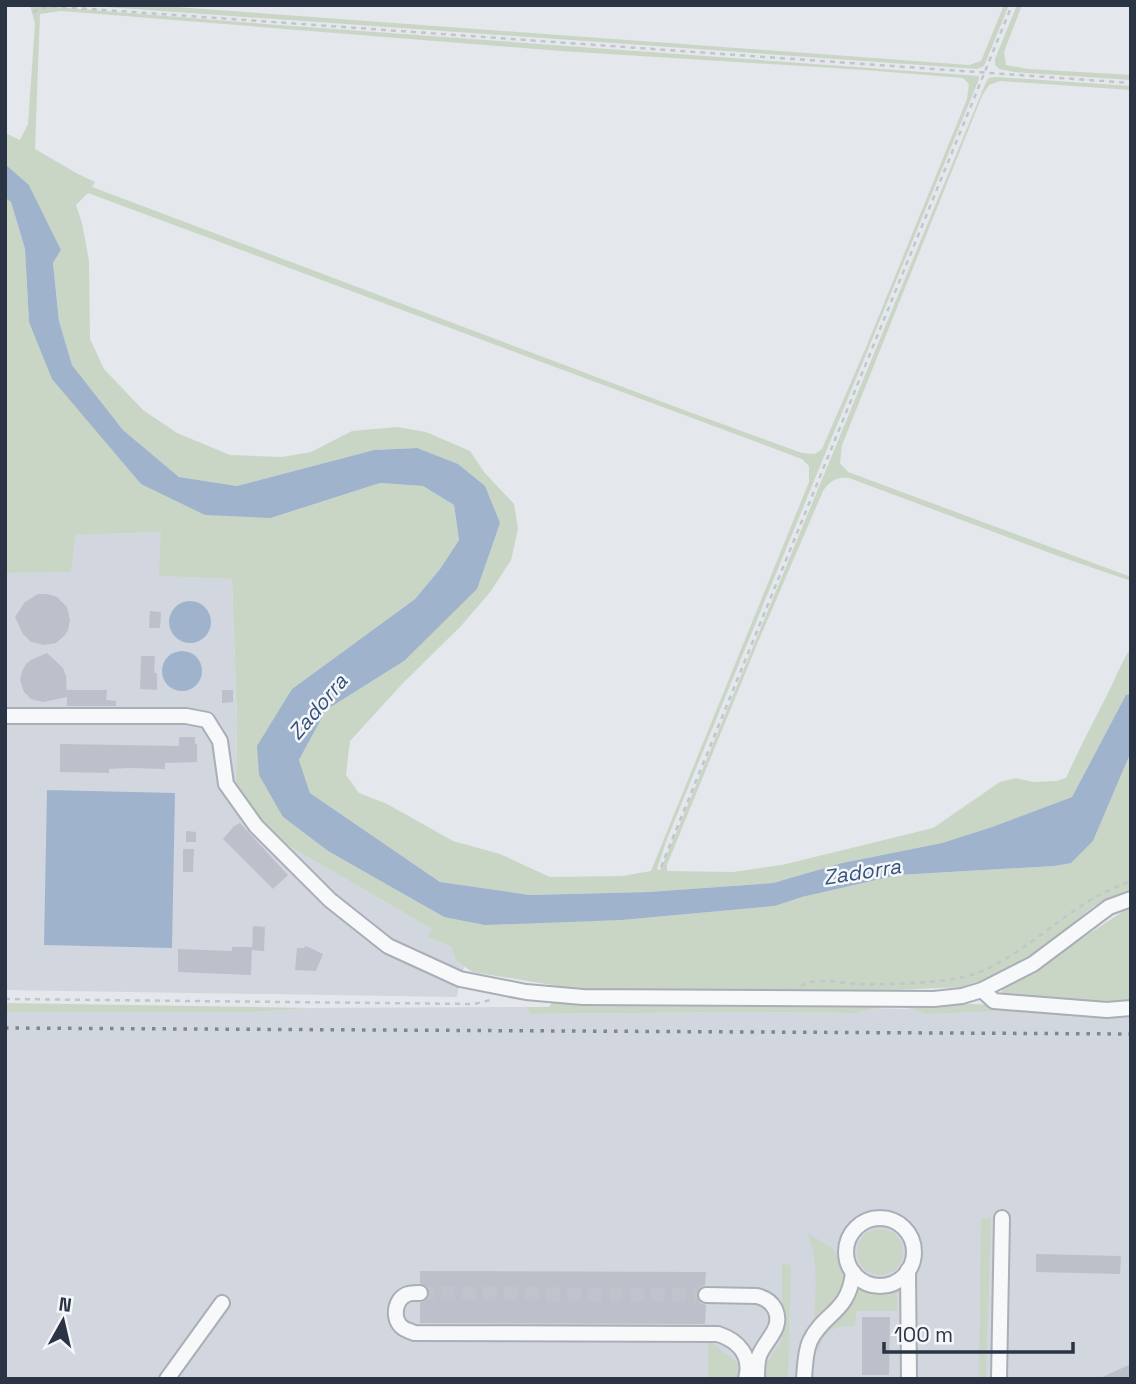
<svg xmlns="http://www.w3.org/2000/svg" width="1136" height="1384" font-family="'Space Grotesk',sans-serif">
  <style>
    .built { fill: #d2d6de }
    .green { fill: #c9d6c5; fill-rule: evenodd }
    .water { fill: #9fb4cc }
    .building { fill: #bbc0ca }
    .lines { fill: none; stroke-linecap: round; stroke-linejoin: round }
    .minor-tunnel { stroke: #bfc3cb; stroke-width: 14; stroke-dasharray: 14 7; stroke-linecap: butt }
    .minor-casing { stroke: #a9aeb7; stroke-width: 18 }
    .path { stroke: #c2c5cb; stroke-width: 2.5; stroke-dasharray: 5 5; stroke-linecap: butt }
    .minor { stroke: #f7f8fa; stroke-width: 14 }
    .rail { stroke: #7d8696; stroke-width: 3.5; stroke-dasharray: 3.5 7; stroke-linecap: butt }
    .labels { text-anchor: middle; stroke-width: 5; stroke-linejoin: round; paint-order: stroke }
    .water-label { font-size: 21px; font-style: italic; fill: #34527a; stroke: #f4f6f9 }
  </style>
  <rect width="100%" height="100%" fill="#e4e7ec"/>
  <g class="built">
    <polygon points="162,532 160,576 232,579 237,721 236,784 289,846 432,929 429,937 469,954 460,979 457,997 5,990 5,573 71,571 76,535"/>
    <polygon points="527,1007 530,1014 743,1012 856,1013 870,1008 990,1011 1065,1016 1131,1015 1131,1379 5,1379 5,1012 254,1012 310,1008"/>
  </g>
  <g class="green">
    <path d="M 30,5 L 265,24 L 979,76 L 979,79 L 667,839 L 657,869 L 660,870 L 677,831 L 986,82 L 989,78 L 996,77 L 1131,86 L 1131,90 L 1000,81 L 989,85 L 982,96 L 842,445 L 840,463 L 848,472 L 1131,577 L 1131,581 L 1058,556 L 849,478 C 836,477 830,481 823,491 L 758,642 L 667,865 L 667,871 L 733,872 L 782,865 L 933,828 L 1000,782 L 1016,778 L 1033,782 L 1056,781 L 1066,778 C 1079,749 1094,721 1108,693 C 1116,678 1121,662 1131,648 L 1131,694 L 1126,696 L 1072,797 L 992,827 L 942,843 L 842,863 L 773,883 L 648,892 L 530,895 L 440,882 L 310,793 L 299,760 L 326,710 L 404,661 L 500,523 L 416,448 L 374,450 L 237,486 L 179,477 L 123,430 L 72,365 L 59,321 L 53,263 L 61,250 L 29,185 L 5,164 L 5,133 L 20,140 L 28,124 L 35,24 ZM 61,11 L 561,51 L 865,70 L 963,78 L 969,84 L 967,99 L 867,345 L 822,449 L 815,454 L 802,453 L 692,413 L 92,187 L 95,182 L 78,174 L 35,149 L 40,14 ZM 88,193 L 802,459 L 809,466 L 809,482 L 651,871 L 622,876 L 550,877 L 500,854 L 453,841 L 387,804 L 359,793 L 346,775 L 350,741 L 403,683 L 461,626 L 491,591 L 511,560 L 518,529 L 514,504 L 484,472 L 470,451 L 426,432 L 397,427 L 352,431 L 311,452 L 282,457 L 230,455 L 177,433 L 143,410 L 104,369 L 90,339 L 89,261 L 82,223 L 76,205 Z"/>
    <polygon points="78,5 162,6 969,65 981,61 1004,5 1009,5 984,66 977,69"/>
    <polygon points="1017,5 1022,5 1004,52 1006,65 1028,69 1131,75 1131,80 1014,72 999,69 995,65 995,59"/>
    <polygon points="5,198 11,202 25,249 29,322 141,484 272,518 380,483 423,486 454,505 459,540 440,569 415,599 292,689 283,817 328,851 444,917 555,921 622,920 775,906 802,897 898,875 1054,866 1093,841 1131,752 1131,890 1094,906 1037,952 1007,971 963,987 893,990 731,990 595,992 472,972 456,960 452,947 428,937 432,929 289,846 256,815 236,784 237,721 232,579 159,576 161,532 76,535 71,572 5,573"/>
    <polygon points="1131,906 1131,1005 1001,996 1003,986 1036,969"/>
    <path d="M 553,1001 L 610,1004 L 952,1003 L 1131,1012 L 1131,1015 L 1065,1016 L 990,1011 L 925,1014 C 907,1004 875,1006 856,1013 L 743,1012 L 530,1014 L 527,1007 L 549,1007 Z"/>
    <polygon points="5,1003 310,1008 254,1012 5,1012"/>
    <polygon points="991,1218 986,1379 979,1379 981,1219"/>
    <circle cx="880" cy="1252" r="23"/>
    <path d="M 807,1233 L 831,1247 L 839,1257 L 846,1280 L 844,1292 L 814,1325 C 815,1294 820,1262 807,1233 Z"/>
    <polygon points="782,1264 791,1265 788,1379 762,1379 763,1368 782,1340"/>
    <path d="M 856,1286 C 871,1293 881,1295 897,1290 L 897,1311 L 856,1311 L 855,1326 C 836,1326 824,1328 819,1350 L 817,1350 C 819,1342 821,1334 826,1328 C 840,1310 851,1312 856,1286 Z"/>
    <polygon points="708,1340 743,1367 740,1379 708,1379"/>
  </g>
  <g class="water">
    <polygon points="5,164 29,185 61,250 53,263 59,321 72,365 123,430 179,477 237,486 374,450 417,448 458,464 485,486 500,523 477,589 404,661 326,710 299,760 310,793 440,882 530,895 648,892 773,883 842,863 942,843 992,827 1072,797 1126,695 1131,694 1131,752 1093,841 1071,863 1054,866 898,875 802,897 775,906 622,920 485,925 444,917 328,851 283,817 259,775 257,746 292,689 415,599 440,569 459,540 454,505 423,486 380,483 271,518 205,515 141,484 52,379 29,322 25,249 11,202 5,198"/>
    <circle cx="190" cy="622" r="21"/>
    <circle cx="182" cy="671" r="20"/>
    <polygon points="47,790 175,793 172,948 44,945"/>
  </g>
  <g class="building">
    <polygon points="38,594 47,594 57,597 67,607 70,621 68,630 65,635 56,643 44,645 31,642 23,634 15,617 25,602"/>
    <polygon points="150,611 161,612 160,628 149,628"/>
    <polygon points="47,653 63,668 66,676 67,697 43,702 31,699 24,692 20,680 22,671 26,664 31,660"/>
    <polygon points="141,656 155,656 154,673 157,673 157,690 140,689"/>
    <polygon points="67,690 107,690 106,700 116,701 116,706 67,706"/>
    <polygon points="222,690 233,690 233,702 222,703"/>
    <polygon points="179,737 195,737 195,744 197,744 197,762 165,763 165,769 128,768 109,769 109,773 60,772 60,744 179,746"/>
    <polygon points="240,823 288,875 273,889 223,839 234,826"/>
    <polygon points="186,831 196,832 196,842 186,842"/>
    <polygon points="183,849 194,849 193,872 183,872"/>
    <polygon points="253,926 265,927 264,951 252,950"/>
    <polygon points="306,946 323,954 316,971 295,970 297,948 304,948"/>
    <polygon points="232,947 252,947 251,975 178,972 178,949 232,951"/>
    <polygon points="1036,1254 1121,1256 1120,1274 1036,1272"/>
    <polygon points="420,1271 706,1272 705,1285 698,1289 696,1295 700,1303 706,1305 705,1324 420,1323 420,1303 425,1301 430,1294 428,1288 420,1283"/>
    <polygon points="862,1317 890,1317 889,1375 862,1375"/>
    <polygon points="1131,1364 1131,1379 1098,1379"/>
  </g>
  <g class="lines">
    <polyline class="minor-tunnel" points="420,1293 706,1295"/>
    <g class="minor-casing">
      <g id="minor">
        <polyline points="5,716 186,716 207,720 220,741 226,784 256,826 330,900 388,946 460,979 526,992 583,997 934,999 962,996 982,990 1033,964 1109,907 1131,899"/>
        <polyline points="982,990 994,1001 1107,1010 1131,1008"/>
        <circle cx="880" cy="1252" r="34"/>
        <polyline points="908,1270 909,1379"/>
        <path d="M 420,1293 C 419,1293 409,1293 408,1294 C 395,1298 391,1319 403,1328 C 406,1330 410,1331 414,1333 L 718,1334 C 739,1341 752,1356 746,1379"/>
        <path d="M 706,1295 L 757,1296 C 765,1298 771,1301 775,1309 C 784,1328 765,1340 759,1356 C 757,1363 757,1371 757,1379"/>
        <polyline points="167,1379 222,1303"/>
        <path d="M 804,1379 C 805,1366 805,1352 810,1341 C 824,1312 849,1313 853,1272"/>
        <polyline points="999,1379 1002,1218"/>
      </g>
    </g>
    <g class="path">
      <polyline points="33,12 48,6 1131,83"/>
      <polyline points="661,867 1012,5"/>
      <path d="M 801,986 C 813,977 842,983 858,984 C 889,985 929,983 960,978 C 1008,969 1057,917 1101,894 C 1111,889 1121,885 1131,881"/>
      <polyline points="5,999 474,1004 491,1000"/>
    </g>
    <use href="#minor" class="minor"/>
    <polyline class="rail" points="5,1028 1131,1034"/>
  </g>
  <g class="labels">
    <g class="water-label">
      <text transform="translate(318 707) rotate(-50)" y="7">Zadorra</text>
      <text transform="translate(862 872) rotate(-9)" y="7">Zadorra</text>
    </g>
  </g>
  <rect width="1136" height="1384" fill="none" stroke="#2b3445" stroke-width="14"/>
  <g transform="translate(63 1321) rotate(8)" stroke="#f4f6f9" stroke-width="5" paint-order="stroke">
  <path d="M0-5L12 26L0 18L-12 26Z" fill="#2b3445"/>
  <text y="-10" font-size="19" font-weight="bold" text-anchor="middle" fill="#2b3445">N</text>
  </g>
  <path d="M884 1342v10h189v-10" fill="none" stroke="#2b3445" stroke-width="3.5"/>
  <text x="894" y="1342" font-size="21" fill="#2b3445" stroke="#f4f6f9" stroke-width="5" paint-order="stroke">100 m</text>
</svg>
